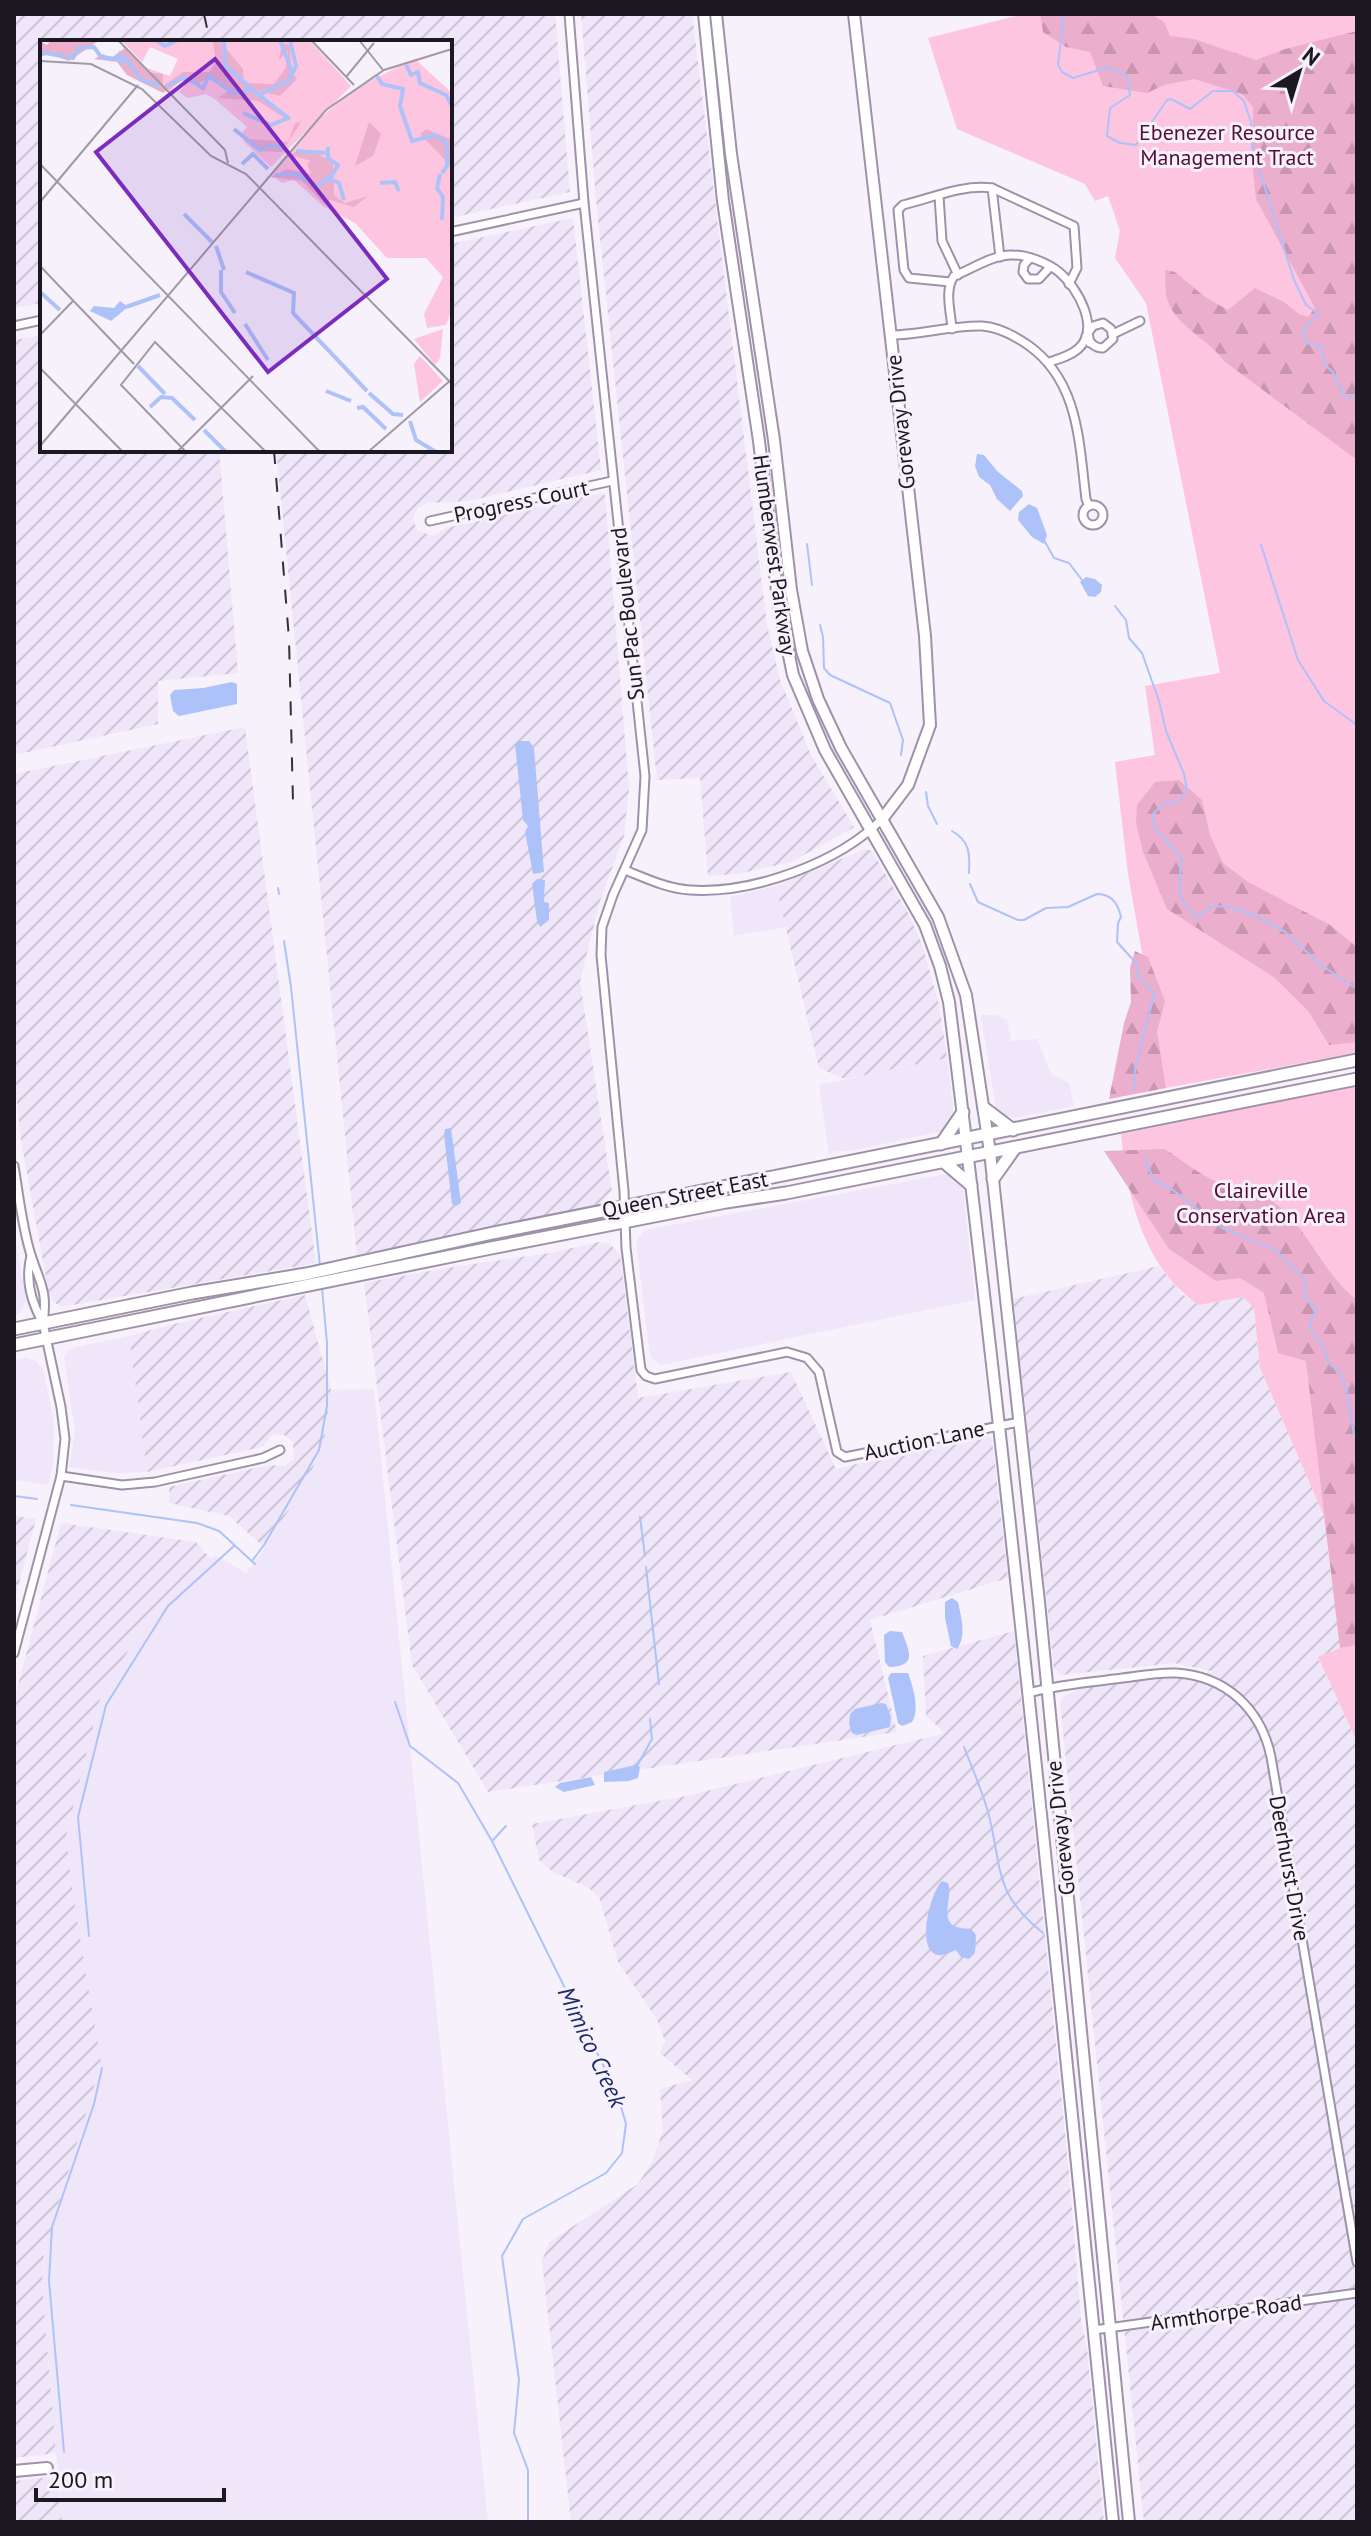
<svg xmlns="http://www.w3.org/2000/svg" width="1371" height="2536" font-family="'PT Sans',sans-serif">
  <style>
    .built { fill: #f0e6fa }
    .industrial { fill: url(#industrial-furrows) }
    .green { fill: #fec5e1 }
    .forest { fill: url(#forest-firs) }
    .water { fill: #adc2f9 }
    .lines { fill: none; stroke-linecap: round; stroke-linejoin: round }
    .stream { stroke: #adc2f9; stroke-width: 2 }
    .street-casing { stroke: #9e92aa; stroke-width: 11 }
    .secondary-casing { stroke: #9e92aa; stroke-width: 14 }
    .primary-casing { stroke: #9e92aa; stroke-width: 15 }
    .street { stroke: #fff; stroke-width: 7 }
    .secondary { stroke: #fff; stroke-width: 10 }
    .primary { stroke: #fff; stroke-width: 11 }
    .rail { stroke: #343039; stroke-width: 2; stroke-dasharray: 14 14; stroke-linecap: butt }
    .labels { text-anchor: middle; stroke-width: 6; stroke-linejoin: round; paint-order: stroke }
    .park-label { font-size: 22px; fill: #540d39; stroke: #f6f1fb }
    .street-label { font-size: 22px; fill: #1c1821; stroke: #f6f1fb }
    .water-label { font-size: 24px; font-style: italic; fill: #1c2c6b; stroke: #f6f1fb }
    .inset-river { fill: none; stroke: #adc2f9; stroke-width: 4 }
    .inset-road { fill: none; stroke: #9f9aa4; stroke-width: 2 }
    .view { fill: #7b2cbf; fill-opacity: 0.15; stroke: #7b2cbf; stroke-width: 4 }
    .inset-edge { fill: none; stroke: #1c1821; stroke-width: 4 }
  </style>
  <defs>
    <pattern id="industrial-furrows" width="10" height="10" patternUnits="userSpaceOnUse" patternTransform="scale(2)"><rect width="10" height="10" fill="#f0e6fa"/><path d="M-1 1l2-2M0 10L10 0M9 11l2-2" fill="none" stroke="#cdc5d6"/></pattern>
    <pattern id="forest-firs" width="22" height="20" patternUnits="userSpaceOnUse" patternTransform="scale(2)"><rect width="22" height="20" fill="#ecaecd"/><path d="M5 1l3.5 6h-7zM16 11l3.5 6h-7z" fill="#ca95b0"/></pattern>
  </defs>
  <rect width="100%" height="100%" fill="#f6f1fb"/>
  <g class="built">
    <polygon points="776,886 786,927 734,936 730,897"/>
    <polygon points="981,1015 997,1015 1007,1020 1011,1041 1037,1039 1051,1074 1069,1083 1074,1106 1015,1118 1006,1116 996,1110"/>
    <polygon points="947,1058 953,1109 952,1119 943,1131 850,1151 834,1151 829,1155 819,1085"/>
    <polygon points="946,1174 956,1179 963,1191 975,1300 661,1365 650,1356 636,1242 645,1230"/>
    <polygon points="14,1231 26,1300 21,1311 14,1317"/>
    <polygon points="129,1336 147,1472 115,1473 69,1467 75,1432 64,1357 70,1349 77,1347"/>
    <polygon points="26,1358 36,1361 43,1369 54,1422 53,1464 48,1485 14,1480 14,1360"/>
    <polygon points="374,1389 488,2522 62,2522 42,2286 74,1902 66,1836 94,1720 102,1691 149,1619 215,1555 246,1573 265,1548 299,1494 323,1448 331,1390"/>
  </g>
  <g class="industrial">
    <polygon points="14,14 555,14 570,192 450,218 450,42 42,42 42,303 14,308"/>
    <polygon points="581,14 692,14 767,625 780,680 811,755 854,827 791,862 737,874 708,876 700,778 657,780 596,200"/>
    <polygon points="573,218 601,470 469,501 427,503 417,509 413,519 417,530 432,536 446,528 601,493 605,495 629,788 624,836 600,901 580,981 612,1191 600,1204 357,1255 276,450 450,450 450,244"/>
    <polygon points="42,335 42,450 219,450 238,673 158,681 158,724 14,755 14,340"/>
    <polygon points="245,727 316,1263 61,1307 53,1301 49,1294 21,1141 14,1075 14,774"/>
    <polygon points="865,849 872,851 908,913 922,944 939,1005 947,1058 845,1079 819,1068 776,886"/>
    <polygon points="599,1242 610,1244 620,1254 638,1398 791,1372 836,1469 977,1435 985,1434 992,1439 1008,1578 870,1620 897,1732 488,1792 412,1665 364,1283 446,1268 550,1253"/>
    <polygon points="1159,1266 1182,1294 1199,1305 1244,1297 1251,1303 1254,1308 1260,1368 1324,1516 1340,1648 1318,1658 1357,1742 1357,2522 1144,2522 1060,1702 1065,1696 1082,1688 1215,1672 1175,1663 1061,1675 1054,1668 1013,1299"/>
    <polygon points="305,1295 331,1390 323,1448 299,1494 265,1548 229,1516 169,1503 169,1487 269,1465 285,1466 294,1459 293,1442 284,1435 273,1434 262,1447 147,1472 129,1336 178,1323"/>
    <polygon points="14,1516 36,1519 14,1602"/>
    <polygon points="61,1523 196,1542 211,1559 149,1619 102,1691 66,1836 74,1902 101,2063 44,2253 42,2286 56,2453 14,2458 14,1700"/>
    <polygon points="1014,1631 1069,2173 1081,2320 1087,2349 1104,2522 571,2522 542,2261 549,2242 638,2184 653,2160 663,2130 660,2089 692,2080 660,2053 665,2041 657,2020 618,1962 599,1897 589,1888 553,1872 539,1860 532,1824 686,1796 945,1733 926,1716 923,1656"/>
    <polygon points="58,2476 62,2522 14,2522 14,2481"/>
  </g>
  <g class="green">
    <polygon points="1024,14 1357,14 1357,1053 1166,1088 1128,874 1115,762 1155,755 1145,686 1220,673 1146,303 1115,258 1120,231 1108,196 1095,201 1085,184 957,129 928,38"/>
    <path d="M 1357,1086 L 1357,1742 L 1318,1657 L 1340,1648 L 1324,1516 L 1260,1368 L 1254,1308 L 1243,1297 L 1199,1305 C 1144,1269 1127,1197 1121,1134 Z"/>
  </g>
  <g class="forest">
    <path d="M 1040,14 L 1151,14 L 1164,22 L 1170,36 L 1194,39 L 1256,60 L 1285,49 L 1357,31 L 1357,460 L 1224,361 C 1208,338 1172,325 1166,295 C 1165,287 1166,278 1165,270 L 1175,272 L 1205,297 L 1228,310 L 1255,288 L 1284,302 L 1299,314 L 1308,317 L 1315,308 L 1256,199 L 1252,161 L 1253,107 L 1242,94 L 1194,79 L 1164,85 L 1147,93 L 1103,86 L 1090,52 L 1066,47 L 1043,32 Z"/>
    <polygon points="1179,780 1202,800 1210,835 1223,863 1248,882 1330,925 1357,947 1357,1042 1329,1045 1309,1012 1275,978 1167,909 1143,852 1136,823 1137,805 1155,782"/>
    <polygon points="1135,951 1148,957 1165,1001 1157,1032 1166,1088 1109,1099 1124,1023 1131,1002 1130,968"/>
    <path d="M 1165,1149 C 1185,1163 1205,1178 1228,1187 C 1240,1193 1258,1191 1269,1199 C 1308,1224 1321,1273 1357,1300 L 1357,1645 L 1340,1648 L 1306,1361 L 1278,1353 L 1264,1293 L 1240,1278 L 1216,1281 L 1169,1249 L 1104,1151 Z"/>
  </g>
  <g class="water">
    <polygon points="977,454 984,455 998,472 1022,491 1023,496 1010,511 997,499 990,485 979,477 975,466"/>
    <polygon points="1029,504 1037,508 1047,535 1044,544 1032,537 1018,520 1019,512"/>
    <polygon points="1086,577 1095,579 1102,585 1101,592 1095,597 1088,596 1080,582"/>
    <polygon points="232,682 237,684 237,704 179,716 173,711 170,695 174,690 203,688"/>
    <polygon points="518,741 529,741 534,748 544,872 533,874 525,832 528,826 523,820 515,744"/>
    <polygon points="537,879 545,880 544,902 549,903 549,920 540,927 537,921 532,884"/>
    <polygon points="451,1128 461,1203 456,1206 452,1204 444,1135 445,1129"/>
    <path d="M 952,1598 L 958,1602 C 961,1617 967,1636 957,1649 L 951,1646 L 945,1618 L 945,1602 Z"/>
    <path d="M 890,1631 L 902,1632 C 910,1653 917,1666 889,1667 L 885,1662 L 884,1635 Z"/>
    <path d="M 891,1673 L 908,1673 C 913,1687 920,1709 912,1722 L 902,1726 L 898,1723 L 888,1678 Z"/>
    <polygon points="881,1703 886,1704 891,1717 890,1727 857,1735 852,1733 849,1724 850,1714 855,1709"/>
    <polygon points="636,1765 640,1767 638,1778 629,1781 604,1782 604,1772"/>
    <polygon points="591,1777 595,1785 564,1792 555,1787 560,1783"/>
    <path d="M 942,1881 L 948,1883 C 954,1895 938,1921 957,1927 C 962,1929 966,1928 971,1929 L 976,1935 L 975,1953 L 969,1959 L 961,1957 L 956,1950 C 950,1952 944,1956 938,1955 C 915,1950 931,1891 942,1881 Z"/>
  </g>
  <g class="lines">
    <g class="stream">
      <polyline points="1064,14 1058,65 1062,72 1073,78 1109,67 1127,76 1130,95 1110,108 1107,136 1120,143 1136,145 1167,100 1171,99 1190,109 1213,91 1233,91 1244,101 1251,122 1252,147 1294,280 1306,305 1319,314 1303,329 1306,343 1322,347 1325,365 1333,372 1344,396 1357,397"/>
      <polyline points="1044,540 1054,558 1069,563 1082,580"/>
      <polyline points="807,544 812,585"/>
      <polyline points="1261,545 1298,660 1324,701 1357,725"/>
      <path d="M 1115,606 L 1126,620 L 1129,638 L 1142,653 L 1159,701 L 1166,731 L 1184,774 L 1187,790 L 1178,802 L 1163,804 L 1152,815 L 1155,829 L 1181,857 C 1180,883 1175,899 1197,918 L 1212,906 L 1230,907 L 1251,914 L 1284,931 L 1321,965 L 1357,989"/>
      <polyline points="820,625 823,637 824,668 830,675 890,703 903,740 901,755"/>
      <polyline points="926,792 928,806 937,824"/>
      <path d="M 952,831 C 970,841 970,854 969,873"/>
      <path d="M 970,884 L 978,902 L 1018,920 L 1024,920 L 1046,908 L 1068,907 L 1097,894 C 1111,894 1118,903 1121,917 L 1118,923 L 1117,942 L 1137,964 L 1138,978 L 1148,985 L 1154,995 L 1135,1069 L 1134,1090"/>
      <polyline points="278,888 279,894"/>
      <polyline points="284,941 291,987 320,1266"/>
      <polyline points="1145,1157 1153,1179 1173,1190 1222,1228 1275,1250 1304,1279 1306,1287 1303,1296 1317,1309 1310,1321 1311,1329 1324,1349 1328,1363 1340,1372 1347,1391 1354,1435 1357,1439"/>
      <polyline points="14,1496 37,1499"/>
      <polyline points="71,1505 197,1523 219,1531 255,1564"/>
      <polyline points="640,1517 645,1556"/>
      <polyline points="252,1561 264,1545 319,1450 327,1406 327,1343 322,1288"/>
      <polyline points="646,1567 659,1684"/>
      <polyline points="395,1702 410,1746 458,1783 492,1841 617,2093 626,2124 622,2153 606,2173 523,2219 502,2256 519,2380 514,2433 528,2470 528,2522"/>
      <path d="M 964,1747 C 972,1768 982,1790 988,1812 C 1003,1868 992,1892 1043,1933"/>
      <polyline points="637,1766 652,1739 650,1719"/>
      <polyline points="493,1840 506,1826"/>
      <polyline points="89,1936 78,1817 106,1705 168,1606 234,1546"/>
      <polyline points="64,2452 49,2281 52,2227 94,2104 102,2068"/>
    </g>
    <g class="street-casing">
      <g id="street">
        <polyline points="569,14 584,203 645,776 642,830 613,895 602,927 601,955 624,1191 626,1248 641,1370 646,1376 655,1379 787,1352 807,1358 819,1372 837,1452 845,1457 1019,1422"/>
        <polyline points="992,188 1074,226 1077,268 1069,284"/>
        <polyline points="939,196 942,241 958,275"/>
        <polyline points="450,232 584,203"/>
        <polyline points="1030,258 1024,265 1023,272 1028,279 1039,279 1050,267"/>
        <path d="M 950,282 L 909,278 L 904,270 L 898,210 L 903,205 C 932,198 963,184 992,188 L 1000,257"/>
        <polyline points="14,326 42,320"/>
        <path d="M 952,329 C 951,312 944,291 954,276 C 972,269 994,254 1013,255 C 1028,255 1048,263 1059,272 C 1078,288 1101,329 1078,349 C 1070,356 1059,359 1049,362"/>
        <polyline points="1113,334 1140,321"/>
        <path d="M 891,335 C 921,335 952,325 982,326 C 999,327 1015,336 1028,345 C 1079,381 1079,442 1086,499 L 1089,506"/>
        <path d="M 1086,336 C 1091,343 1094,348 1103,348 L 1113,339 L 1111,329 L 1103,323 L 1093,326 L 1088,333 L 1090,343"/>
        <circle cx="1093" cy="515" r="10"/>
        <polyline points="430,521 612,481"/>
        <path d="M 625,870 C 645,878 668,889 690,890 C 753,894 839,863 883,818"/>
        <path d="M 14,1166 C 19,1195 22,1227 31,1255 C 40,1283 48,1291 43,1323"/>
        <polyline points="61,1476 122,1485 155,1482 263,1458 280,1450"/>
        <path d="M 14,1653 L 61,1476 L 65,1439 L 61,1407 L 43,1323 C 31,1302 25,1279 31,1256"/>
        <path d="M 1028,1693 C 1056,1685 1085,1683 1114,1679 C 1134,1677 1156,1672 1176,1673 C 1226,1676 1261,1709 1271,1757 L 1357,2262"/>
        <polyline points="1094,2330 1357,2293"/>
      </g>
    </g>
    <g class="secondary-casing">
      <g id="secondary">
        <path d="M 704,14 L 723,201 L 759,441 L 779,607 L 793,675 L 825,750 L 925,925 L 940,966 L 949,1002 C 1012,1508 1062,2015 1113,2522"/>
        <polyline points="716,14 731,154 774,440 791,590 802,651 818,699 841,748 938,917 966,995 990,1152 1039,1602 1129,2522"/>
        <polyline points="854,14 925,636 930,725 908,785 883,818"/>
        <polyline points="14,2471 47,2468"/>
      </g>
    </g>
    <g class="primary-casing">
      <g id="primary">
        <polyline points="984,1108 1013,1130"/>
        <polyline points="941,1144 963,1112"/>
        <polyline points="944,1162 971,1185"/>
        <polyline points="993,1179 1015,1148"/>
        <polyline points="14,1329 192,1293 306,1274 493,1233 1357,1060"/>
        <polyline points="14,1345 491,1248 726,1202 786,1193 1357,1079"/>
      </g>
    </g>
    <use href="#street" class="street"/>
    <use href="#secondary" class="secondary"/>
    <use href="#primary" class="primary"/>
    <g class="rail">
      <polyline points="204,14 210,42"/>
      <polyline points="274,450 289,639 293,802"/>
    </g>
  </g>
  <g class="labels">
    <g class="park-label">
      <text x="1227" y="140">Ebenezer Resource<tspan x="1227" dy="25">Management Tract</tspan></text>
      <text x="1261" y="1198">Claireville<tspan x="1261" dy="25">Conservation Area</tspan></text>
    </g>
    <g class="street-label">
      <text transform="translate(900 422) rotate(-96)" y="8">Goreway Drive</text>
      <text transform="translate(521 501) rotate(-12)" y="8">Progress Court</text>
      <text transform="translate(775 555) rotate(82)" y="8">Humberwest Parkway</text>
      <text transform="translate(627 614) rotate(-96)" y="8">Sun Pac Boulevard</text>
      <text transform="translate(685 1194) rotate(-11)" y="8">Queen Street East</text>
      <text transform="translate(924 1440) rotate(-12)" y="8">Auction Lane</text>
      <text transform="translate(1060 1828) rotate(-96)" y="8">Goreway Drive</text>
      <text transform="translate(1290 1868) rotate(80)" y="8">Deerhurst Drive</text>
      <text transform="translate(1226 2312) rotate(-8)" y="8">Armthorpe Road</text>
    </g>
    <g class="water-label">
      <text transform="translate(592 2047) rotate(65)" y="8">Mimico Creek</text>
    </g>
  </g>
  <g transform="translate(40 40)">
    <rect width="412" height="412" fill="#f6f1fb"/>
    <path d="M 81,0 L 269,0 L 311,46 L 231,127 L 204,102 L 202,93 L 207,87 L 176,60 L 166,54 L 148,58 L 139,52 L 146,44 L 141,39 L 130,52 L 107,28 L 130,36 L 138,19 L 110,7 L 102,22 ZM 375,19 L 412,53 L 412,269 L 406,285 L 387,288 L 384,274 L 403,237 L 386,218 L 347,218 L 315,183 L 283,166 L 254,140 L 242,143 L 230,134 L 275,82 L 319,46 ZM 403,289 L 400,318 L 395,325 L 374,299 ZM 380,316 L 403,341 L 380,362 L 374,324 Z" fill="#fec5e1"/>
    <path d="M 11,0 L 56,0 L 57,2 L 29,21 L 9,14 L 0,17 L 0,1 L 7,5 ZM 179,0 L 203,29 L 204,43 L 234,44 L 246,27 L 248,11 L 239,20 L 242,3 L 250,5 L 251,30 L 257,39 L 240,56 L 219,51 L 246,79 L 218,61 L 178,58 L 191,49 L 172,36 L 158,44 L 143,40 L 123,53 L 87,35 L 77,22 L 54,19 L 63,14 L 71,18 L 85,8 L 108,32 L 123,34 L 123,46 L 143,32 L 169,32 L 176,22 L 173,2 ZM 261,82 L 242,112 L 219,111 L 209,104 L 211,99 L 248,102 L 255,83 ZM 329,82 L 341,94 L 333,116 L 315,126 ZM 386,89 L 410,99 L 412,127 L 380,94 ZM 255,112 L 276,113 L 293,122 L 294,155 L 305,163 L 328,156 L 314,167 L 290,160 L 284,164 L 262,141 L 230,137 L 247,129 L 271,134 L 267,124 L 271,121 L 250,115 Z" fill="#ecaecd"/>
    <path d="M 80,261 L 88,267 L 71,281 L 50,271 L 54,266 L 74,268 Z" fill="#adc2f9"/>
    <path class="inset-river" d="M 116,0 L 125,6 L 138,0M 184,0 L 185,25 L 219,55M 240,0 L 252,32M 0,12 L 33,18 L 39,8 L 54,7 L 61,17 L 76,19 L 79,15 L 81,22 L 86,18 L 100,39 L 120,46M 366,25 L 371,35 L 378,32 L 380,43 L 406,55 L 412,66M 337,36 L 342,44 L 363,49 L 360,66 L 372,101 L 395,95 L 407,103 L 407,126 L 402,133M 126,46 L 145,37 L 163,48 L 169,36 L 193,53 L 212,50M 203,73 L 231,85 L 248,78M 250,79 L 219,55 L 249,40 L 256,26 L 250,0M 194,89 L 220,110 L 231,105 L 246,109M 288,107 L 288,118 L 298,125 L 290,139 L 299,143 L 304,160M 256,111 L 288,113M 202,124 L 213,114 L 228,129M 400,134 L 397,148 L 403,157 L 402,180M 235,135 L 256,134 L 278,146 L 290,136M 340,143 L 355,142 L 359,151M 144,174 L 172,202M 176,206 L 184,230M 181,230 L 181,252 L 195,273M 206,232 L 254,253 L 253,273 L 327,351M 0,252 L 20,270M 86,267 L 120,255M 205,284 L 228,320M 98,326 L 125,354M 286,351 L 311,361M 329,353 L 353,374 L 363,375M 110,367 L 121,357 L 132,358 L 155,380M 317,368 L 323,367 L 346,389M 370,381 L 376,400 L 396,412M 164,390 L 186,412"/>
    <path class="inset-road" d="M 78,0 L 185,110 L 188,123M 271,0 L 314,45M 319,0 L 343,30M 0,21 L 51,24 L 102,49 L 171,116 L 206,134 L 412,344M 306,37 L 334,3M 0,124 L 280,412M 0,162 L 98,45M 0,226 L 94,324M 0,295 L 33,261M 0,328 L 83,412M 0,406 L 286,70 L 344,30 L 412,9M 137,412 L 213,336M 146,412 L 81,345 L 115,302 L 226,412M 328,412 L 412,339"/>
    <path class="view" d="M 175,19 L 347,239 L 228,332 L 56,112 Z"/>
    <rect width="412" height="412" class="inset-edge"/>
  </g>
  <rect width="1371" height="2536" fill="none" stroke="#1c1821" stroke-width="32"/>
  <g transform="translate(1299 72) rotate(38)" stroke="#f6f1fb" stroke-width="6" paint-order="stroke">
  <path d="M0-6L14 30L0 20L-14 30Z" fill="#1c1821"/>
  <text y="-12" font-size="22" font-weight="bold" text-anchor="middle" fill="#1c1821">N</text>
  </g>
  <path d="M36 2488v12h188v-12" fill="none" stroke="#1c1821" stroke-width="4"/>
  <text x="48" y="2488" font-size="24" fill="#1c1821" stroke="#f6f1fb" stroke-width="6" paint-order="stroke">200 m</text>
</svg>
